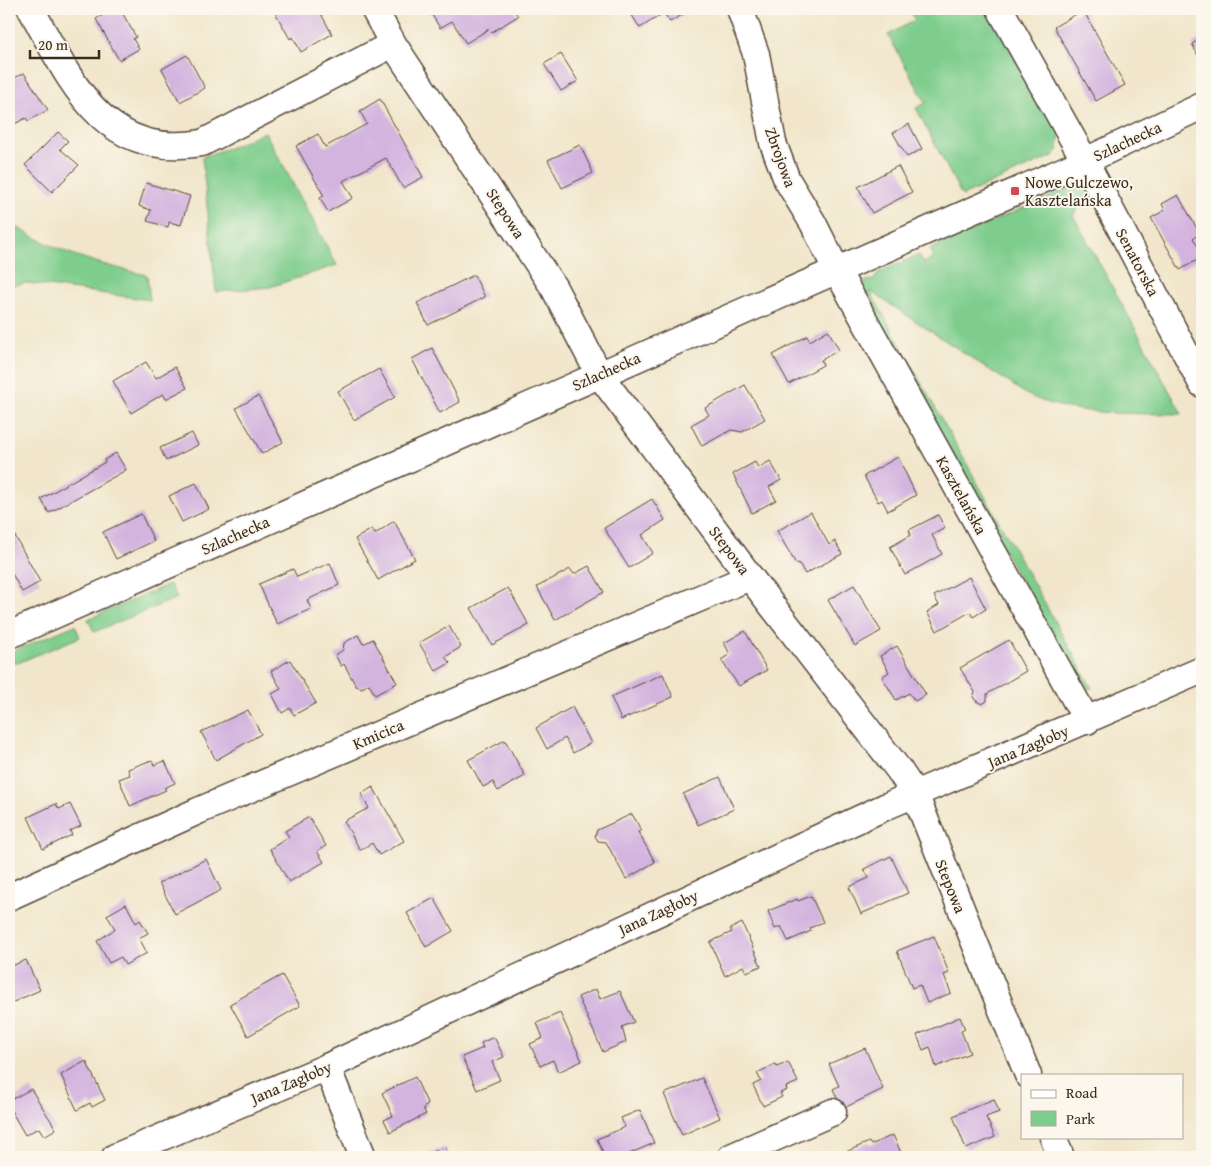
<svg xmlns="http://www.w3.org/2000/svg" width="1211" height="1166" font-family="'Gentium Book Plus',serif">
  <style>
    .green { fill: #7ecd8c; stroke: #5c7c55 }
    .building { fill: #d3b4df }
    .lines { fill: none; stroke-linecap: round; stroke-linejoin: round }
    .minor-casing { stroke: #564638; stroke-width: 29 }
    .minor { stroke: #fff; stroke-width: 26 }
    .poi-dot { fill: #d1495b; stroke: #fbf7ec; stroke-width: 2 }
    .labels { text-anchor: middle; stroke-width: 4; stroke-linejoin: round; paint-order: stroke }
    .street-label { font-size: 16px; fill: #3b2a1e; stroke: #fbf7ec }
    .poi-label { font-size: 16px; fill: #3b2a1e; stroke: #fbf7ec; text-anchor: start }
  </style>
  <rect width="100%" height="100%" fill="#fbf7ec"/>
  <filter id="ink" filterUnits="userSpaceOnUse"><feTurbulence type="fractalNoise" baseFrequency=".02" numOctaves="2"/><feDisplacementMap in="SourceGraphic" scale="10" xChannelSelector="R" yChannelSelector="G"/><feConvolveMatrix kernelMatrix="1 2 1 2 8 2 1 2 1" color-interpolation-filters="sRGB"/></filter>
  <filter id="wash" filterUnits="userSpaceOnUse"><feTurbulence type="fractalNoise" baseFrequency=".0096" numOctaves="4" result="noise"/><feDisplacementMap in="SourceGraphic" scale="20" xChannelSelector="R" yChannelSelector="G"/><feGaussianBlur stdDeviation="1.12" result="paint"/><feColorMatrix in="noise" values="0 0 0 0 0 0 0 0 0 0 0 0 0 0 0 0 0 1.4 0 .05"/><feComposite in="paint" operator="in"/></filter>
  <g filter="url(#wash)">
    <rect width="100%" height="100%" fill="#f1e6cb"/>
    <g class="green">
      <polygon points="909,9 989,9 1060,133 1058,151 1053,156 962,196 916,108 926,103 888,35 915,20"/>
      <polygon points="265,132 337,265 270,287 216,292 202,157 234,146"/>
      <path d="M 1071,187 L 1089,192 L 1073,215 L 1182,414 C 1133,413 1069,417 1026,394 L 870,291 L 1092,688 L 1081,690 L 859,288 L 866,281 L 874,280 L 879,272 L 919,255 L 924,263 L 934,258 L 930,249 Z"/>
      <path d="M 9,222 C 53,251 96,264 147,275 L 150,300 L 27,283 L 9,286 L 9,258 L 15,257 L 9,243 Z"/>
      <polygon points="170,584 177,598 94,632 88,619"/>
      <polygon points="75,625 80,637 15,664 9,653"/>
    </g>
    <g id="blocks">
      <g class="building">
        <polygon points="113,9 120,9 136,37 133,39 139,49 119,60 96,19"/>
        <polygon points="286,9 327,9 320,12 332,34 301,52 293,37 290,39 276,14"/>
        <polygon points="513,9 518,16 492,32 489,29 466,43 452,21 440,28 429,10"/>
        <polygon points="628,9 692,9 670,22 664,13 640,28"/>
        <polygon points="1083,10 1125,85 1096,101 1054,27"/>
        <polygon points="1202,38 1202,63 1192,44"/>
        <polygon points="561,54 578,81 561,91 544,64"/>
        <polygon points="187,55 205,88 180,102 162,69"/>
        <polygon points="24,73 48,110 28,121 26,118 9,127 9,81"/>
        <polygon points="380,99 423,177 403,188 386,158 343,181 353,198 328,212 320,198 324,196 296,146 318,134 325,147 367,124 360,111"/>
        <polygon points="909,124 922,149 907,157 893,133"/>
        <polygon points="58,132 68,141 60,149 79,165 52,192 25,165"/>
        <polygon points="580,145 593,173 562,188 548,160"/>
        <polygon points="898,166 912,192 872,213 858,187"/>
        <polygon points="146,183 190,196 181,225 169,222 168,227 147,221 151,210 139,206"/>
        <polygon points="1178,195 1200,234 1193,238 1202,253 1202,257 1180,270 1151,218 1165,210 1162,204"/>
        <polygon points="474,275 485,297 428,325 417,303"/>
        <polygon points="1202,295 1202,308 1197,298"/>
        <polygon points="828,330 839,350 821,360 823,365 789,384 773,355 807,336 810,341"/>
        <polygon points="432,348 460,402 440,413 412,359"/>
        <polygon points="146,362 156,378 175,367 187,388 166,399 163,394 131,413 113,381"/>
        <polygon points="379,369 395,397 354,420 338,391"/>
        <polygon points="745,385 765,419 742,432 731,430 702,446 691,425 709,415 705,408"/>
        <polygon points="258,396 283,442 262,454 236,408"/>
        <polygon points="192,433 198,445 166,461 160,448"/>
        <polygon points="116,453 126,470 49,513 41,499 105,462 104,460"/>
        <polygon points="898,457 916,495 888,511 882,500 878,502 864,476"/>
        <polygon points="770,461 781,480 769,487 776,500 752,513 733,474 755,462 758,468"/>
        <polygon points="196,483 209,509 182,522 169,496"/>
        <polygon points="652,499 665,520 642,535 653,553 629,568 604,528"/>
        <polygon points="811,512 829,545 835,541 842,554 805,574 799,563 796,564 777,531"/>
        <polygon points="141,514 154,541 116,559 103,532"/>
        <polygon points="938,515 945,528 932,535 942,554 905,575 890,547 911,535 909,530"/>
        <polygon points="394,521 415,559 378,580 355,539 372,529 375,534"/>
        <polygon points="9,525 40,582 22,592 9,568"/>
        <polygon points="330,563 339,585 307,600 311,609 277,624 259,584 293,569 297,577"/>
        <polygon points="589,566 604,592 555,620 537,587 570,569 574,574"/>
        <polygon points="969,577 986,609 973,617 970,612 937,631 927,612 939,605 934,596"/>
        <polygon points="854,585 881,631 855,646 828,600"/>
        <polygon points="508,588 529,625 492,645 471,608"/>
        <polygon points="449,626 461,647 445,657 450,663 436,671 419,643"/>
        <polygon points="745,631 767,670 739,686 721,660 730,654 724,643"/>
        <polygon points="358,635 363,644 373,639 397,683 375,695 369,684 362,688 356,686 344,664 341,666 335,655 343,650 344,643"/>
        <polygon points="1009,640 1026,671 987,694 987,701 982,704 976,701 973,697 975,692 960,668"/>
        <polygon points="897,646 926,695 915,701 909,693 896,700 882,677 889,672 880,656"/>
        <polygon points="290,660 316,703 294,715 290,708 282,713 272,694 281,689 271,671"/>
        <polygon points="663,674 673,697 621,720 611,697"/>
        <polygon points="572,707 591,743 573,753 565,738 547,749 536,728"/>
        <polygon points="248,710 261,734 216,760 201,732"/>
        <polygon points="505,740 525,776 498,791 493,782 483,787 468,760"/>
        <polygon points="152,760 154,765 165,761 175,783 164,788 166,790 130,806 119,779 130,775 128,769"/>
        <polygon points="720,777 734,809 698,825 683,794"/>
        <polygon points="373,787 404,841 379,855 372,843 360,850 344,821 369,808 361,794"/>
        <polygon points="56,804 59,809 70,804 81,826 70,831 72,835 43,849 28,817"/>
        <polygon points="632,814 641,830 638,832 655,862 626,879 606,842 598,841 595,836 597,830"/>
        <polygon points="309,817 326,846 317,851 324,862 289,882 270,849 289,837 285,831"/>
        <polygon points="891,856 908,893 861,914 849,887 869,878 864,869"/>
        <polygon points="206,859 221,890 175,914 159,883"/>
        <polygon points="811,896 823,922 810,928 811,931 788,941 781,926 775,929 768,911 797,899 798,901"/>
        <polygon points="434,898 453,931 426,947 407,913"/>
        <polygon points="126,904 136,923 140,920 148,933 139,938 147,953 125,965 121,957 109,963 97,941 115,929 107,915"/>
        <polygon points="742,923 761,966 746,972 743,966 725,976 710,942 732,932 730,929"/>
        <polygon points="934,936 949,973 944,975 951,993 927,1003 920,985 912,988 897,951"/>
        <polygon points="26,960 40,990 9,1004 9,967"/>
        <polygon points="282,975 300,1006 248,1036 230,1004"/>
        <polygon points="596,989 600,999 620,991 634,1022 622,1027 626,1042 603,1052 578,997"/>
        <polygon points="560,1013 582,1061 558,1072 553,1060 540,1066 530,1044 543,1038 537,1023"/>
        <polygon points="960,1017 965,1029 961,1031 970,1053 936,1067 930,1047 923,1050 917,1035"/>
        <polygon points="494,1037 504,1057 492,1062 500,1080 477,1090 462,1057 483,1048 481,1043"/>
        <polygon points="865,1048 883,1089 842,1109 833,1089 839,1086 829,1064"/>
        <polygon points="86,1061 105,1100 92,1107 90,1103 77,1110 61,1075"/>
        <polygon points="788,1062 798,1082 786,1087 787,1090 780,1093 782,1097 763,1106 753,1085 761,1081 757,1073 776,1064 777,1067"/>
        <polygon points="415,1077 428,1105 423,1108 426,1114 390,1132 384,1120 393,1116 382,1093"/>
        <polygon points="702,1078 720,1118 682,1135 664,1094"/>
        <polygon points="31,1089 56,1129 44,1136 39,1128 25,1135 9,1107 9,1101"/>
        <polygon points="994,1099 999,1112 986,1117 995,1137 966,1149 953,1116"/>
        <polygon points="640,1110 654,1143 622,1157 605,1157 597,1139 625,1127 621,1118"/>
        <polygon points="893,1135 903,1157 834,1157 869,1142 871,1145"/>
        <polygon points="445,1147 449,1157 419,1157"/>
      </g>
    </g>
  </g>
  <g filter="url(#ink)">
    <use href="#blocks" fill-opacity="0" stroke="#564638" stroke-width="1"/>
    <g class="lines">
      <g class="minor-casing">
        <g id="minor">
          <path d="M 31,9 C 71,81 103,160 202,143 L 393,44"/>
          <polyline points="374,9 393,44 554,288 599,374 750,577 899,770 915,794 1028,1075"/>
          <polyline points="740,9 756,54 773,143 787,180 813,223 836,269 1087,721"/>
          <polyline points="1000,9 1085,161 1202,384"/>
          <polyline points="9,635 1085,161 1202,106"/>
          <polyline points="9,897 198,811 750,577"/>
          <polyline points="327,1067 363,1157"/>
          <polyline points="1053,1137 1061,1157"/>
          <polyline points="115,1157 327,1067 887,806 1202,670"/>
          <polyline points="731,1157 833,1112"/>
        </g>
      </g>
      <use href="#minor" class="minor"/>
    </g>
  </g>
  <rect class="poi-dot" x="1010" y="186" width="10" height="10" rx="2.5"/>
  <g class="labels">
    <g class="street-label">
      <text transform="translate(1127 141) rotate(-25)" y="6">Szlachecka</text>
      <text transform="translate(781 157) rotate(70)" y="6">Zbrojowa</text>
      <text transform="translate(506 213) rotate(57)" y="6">Stepowa</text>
      <text transform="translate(1138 262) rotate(62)" y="6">Senatorska</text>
      <text transform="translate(606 371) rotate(-24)" y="6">Szlachecka</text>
      <text transform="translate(962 495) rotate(61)" y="6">Kasztelańska</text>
      <text transform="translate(235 535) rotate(-24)" y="6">Szlachecka</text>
      <text transform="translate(730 550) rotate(53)" y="6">Stepowa</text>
      <text transform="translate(378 734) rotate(-23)" y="6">Kmicica</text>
      <text transform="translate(1028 746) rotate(-23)" y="6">Jana Zagłoby</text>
      <text transform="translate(951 886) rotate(68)" y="6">Stepowa</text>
      <text transform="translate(658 912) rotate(-25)" y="6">Jana Zagłoby</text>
      <text transform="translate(291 1082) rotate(-23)" y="6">Jana Zagłoby</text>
    </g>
    <g class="poi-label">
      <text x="1025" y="188">Nowe Gulczewo,<tspan x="1025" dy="18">Kasztelańska</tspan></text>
    </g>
  </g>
  <rect width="1211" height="1166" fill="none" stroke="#fbf7ec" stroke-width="30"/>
  <rect x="1021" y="1074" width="162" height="65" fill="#fbf7ec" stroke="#aea59a"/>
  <rect x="1031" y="1090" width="25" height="8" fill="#ffffff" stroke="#aea59a"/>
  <text x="1066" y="1098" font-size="15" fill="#3b2a1e">Road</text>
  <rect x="1031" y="1111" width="25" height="15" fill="#7ecd8c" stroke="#aea59a"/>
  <text x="1066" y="1124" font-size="15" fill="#3b2a1e">Park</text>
  <path d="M30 50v8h69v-8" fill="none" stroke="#3b2a1e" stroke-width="2.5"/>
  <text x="38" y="50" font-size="15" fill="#3b2a1e" stroke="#fbf7ec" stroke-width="4" paint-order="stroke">20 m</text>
</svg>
